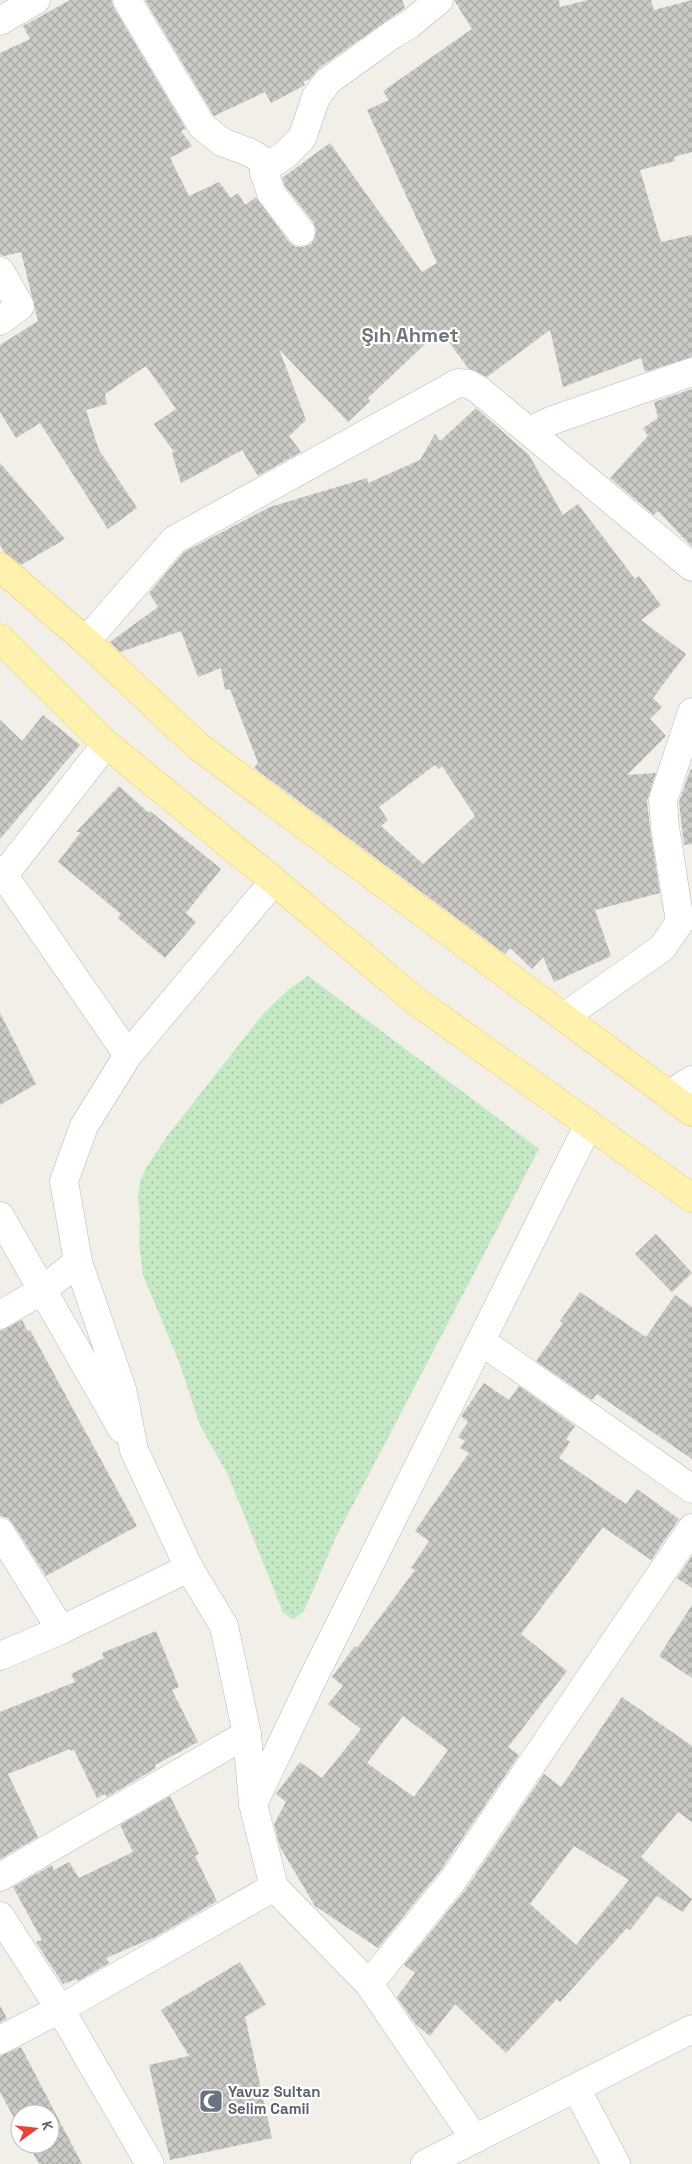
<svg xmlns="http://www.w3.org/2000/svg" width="692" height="2164" font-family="'Space Grotesk',sans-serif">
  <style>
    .park { fill: url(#park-dots) }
    .building { fill: url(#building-cross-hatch); fill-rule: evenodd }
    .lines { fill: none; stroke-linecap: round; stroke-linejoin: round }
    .minor-casing { stroke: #b5b8bc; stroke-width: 29 }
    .major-casing { stroke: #f2c960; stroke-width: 29 }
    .minor { stroke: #fff; stroke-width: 28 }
    .major { stroke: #fff2af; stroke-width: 28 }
    .labels { text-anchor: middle; stroke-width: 4.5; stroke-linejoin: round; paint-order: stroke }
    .worship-label { font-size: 15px; font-weight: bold; fill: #5b616d; stroke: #fff; text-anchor: start }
    .district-label { font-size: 20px; font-weight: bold; fill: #70757a; stroke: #fff }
  </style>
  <defs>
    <pattern id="park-dots" width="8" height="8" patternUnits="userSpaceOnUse" patternTransform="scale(1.25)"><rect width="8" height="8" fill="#c5e8c5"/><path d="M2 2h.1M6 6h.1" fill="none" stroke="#a3c0a4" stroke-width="1.8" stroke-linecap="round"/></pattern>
    <pattern id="building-cross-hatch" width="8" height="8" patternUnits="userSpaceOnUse" patternTransform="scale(1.25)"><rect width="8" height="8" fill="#cccac5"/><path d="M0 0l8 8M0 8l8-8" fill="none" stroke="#a9a8a4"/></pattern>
  </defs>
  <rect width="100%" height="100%" fill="#f1efe8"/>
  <polygon class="park" points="308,976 539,1149 336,1537 304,1611 293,1620 283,1612 228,1475 200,1425 179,1362 143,1275 139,1243 140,1220 138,1197 140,1181 146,1168 168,1135 263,1014 288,990"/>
  <g class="building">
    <polygon points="70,0 111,0 114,8 186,129 181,131 192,146 170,158 189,196 219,182 231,198 238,193 245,205 256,197 289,242 296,247 304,247 311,244 315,238 316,229 313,222 285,186 282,178 330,143 422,272 437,263 367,110 389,100 383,91 472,29 454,0 559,0 560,7 588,0 651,0 654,10 692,0 692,152 674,157 675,161 640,170 661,242 692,235 692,357 645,372 641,358 563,387 550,330 487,377 468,368 440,330 368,398 370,401 348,422 279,349 306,420 289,436 301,452 258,476 242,450 181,483 172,453 174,452 154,424 176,409 146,366 105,394 107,404 86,410 99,450 137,508 108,529 40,423 16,438 0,412 0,345 38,321 21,252 4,256 0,255 0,53 30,39 23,26"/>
    <polygon points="145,0 402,0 405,8 319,68 310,79 303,82 305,85 271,103 265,92 214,116"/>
    <polygon points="692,389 692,547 658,511 654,515 610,478 648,436 643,428 658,418 654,402"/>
    <path d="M 476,408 L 529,455 L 563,515 L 578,504 L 635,579 L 639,576 L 661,605 L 641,620 L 686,654 L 653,698 L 662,707 L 650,719 L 666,736 L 627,775 L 656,773 L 647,801 L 650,829 L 660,893 L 595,910 L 611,956 L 554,982 L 543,957 L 532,969 L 510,948 L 505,954 L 254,768 L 258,763 L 230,689 L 225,690 L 221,668 L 198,677 L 181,631 L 120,652 L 110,642 L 158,607 L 149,593 L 184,552 L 270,507 L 367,478 L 368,483 L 420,460 L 435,434 L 440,441 ZM 435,765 L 439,769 L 442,766 L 475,816 L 423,864 L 381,826 L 388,820 L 379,807 Z"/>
    <polygon points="0,463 65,539 21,565 4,552 0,545"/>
    <polygon points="43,715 80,745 0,839 0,720 22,741"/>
    <polygon points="692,769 692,844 684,845 679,802 690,770"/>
    <polygon points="119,786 149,813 150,811 221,869 186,913 196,922 165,958 118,918 121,914 58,862 81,832 76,832"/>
    <polygon points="0,1013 36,1084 0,1105"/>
    <polygon points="656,1234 692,1273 672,1292 635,1254"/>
    <polygon points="580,1292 646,1337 675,1295 692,1307 692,1459 597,1394 592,1400 536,1361 563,1323 560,1321"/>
    <polygon points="22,1320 28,1332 30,1330 137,1526 46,1576 13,1524 8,1518 0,1516 0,1331"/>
    <path d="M 484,1383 L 509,1400 L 519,1386 L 575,1426 L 566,1439 L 570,1442 L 559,1458 L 626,1504 L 637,1489 L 679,1519 L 651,1560 L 603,1527 L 521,1634 L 567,1671 L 508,1747 L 519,1755 L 440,1871 L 378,1948 L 315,1906 L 280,1847 L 274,1824 L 286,1802 L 276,1794 L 300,1762 L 322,1778 L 361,1729 L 328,1704 L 343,1686 L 332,1677 L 355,1646 L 357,1648 L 415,1570 L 411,1568 L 429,1541 L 415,1531 L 469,1453 L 460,1448 L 465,1441 L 458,1437 L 468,1422 L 461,1416 ZM 403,1716 L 448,1750 L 414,1797 L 367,1763 Z"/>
    <polygon points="692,1556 692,1588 677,1578"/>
    <polygon points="692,1605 692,1678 659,1656"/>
    <polygon points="156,1631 179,1687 172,1690 198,1742 155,1765 156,1768 107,1797 105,1794 97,1798 74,1750 71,1751 70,1749 8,1774 38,1837 0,1859 0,1712 75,1682 71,1674 104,1658 102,1653"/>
    <path d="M 622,1697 L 692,1746 L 692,1822 L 678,1812 L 641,1857 L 692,1899 L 683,1912 L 657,1896 L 630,1930 L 627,1928 L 560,2002 L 557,1999 L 506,2053 L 455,2004 L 430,2036 L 416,2025 L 397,1997 L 415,1973 L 404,1965 L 466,1889 L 544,1774 L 561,1787 ZM 574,1846 L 629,1880 L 576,1945 L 530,1904 Z"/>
    <polygon points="170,1796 199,1854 195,1856 217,1901 155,1937 106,1958 109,1963 78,1981 77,1979 63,1984 36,1942 42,1940 13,1887 52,1865 54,1870 69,1862 79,1878 133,1852 120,1825"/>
    <polygon points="240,1962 266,2004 245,2017 272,2138 170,2160 149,2065 189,2056 161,2010"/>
    <polygon points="0,2005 7,2019 0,2022"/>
    <polygon points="21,2047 82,2164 39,2164 28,2144 50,2144 50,2114 20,2114 20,2129 0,2092 0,2056"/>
  </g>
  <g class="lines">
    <g class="minor-casing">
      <g id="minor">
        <polyline points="127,0 202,126 222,142 251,153 270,165"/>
        <polyline points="0,21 36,0"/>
        <polyline points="301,232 271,193 264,172 270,165 285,155 302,138 316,97 328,81 392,35 410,24 439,0"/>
        <polyline points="0,271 20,306 0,321"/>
        <polyline points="529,431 553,420 692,372"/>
        <polyline points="86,641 174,540 458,383 469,384 479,390 692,567"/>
        <polyline points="0,870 128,1055"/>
        <polyline points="4,875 106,744"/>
        <polyline points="274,881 128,1055 84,1126 64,1181 78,1262 122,1389 134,1450 189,1568 224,1626 247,1734 253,1804 274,1887 369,1984 475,2139"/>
        <polyline points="564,1017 662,948 680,922 665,827 663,800 692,712"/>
        <polyline points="669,1095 692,1080"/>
        <polyline points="0,1216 122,1429"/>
        <polyline points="0,1315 41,1291 78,1262"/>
        <polyline points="481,1341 692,1489"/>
        <polyline points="0,1532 61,1630"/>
        <polyline points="0,1656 61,1630 189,1568"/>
        <polyline points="254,1802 313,1678 589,1124"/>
        <polyline points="0,1877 247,1734"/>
        <polyline points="0,1916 60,2009 150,2164"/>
        <polyline points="369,1984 453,1880 692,1528"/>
        <polyline points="0,2040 60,2009 274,1887"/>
        <polyline points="576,2088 616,2164"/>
        <polyline points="425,2164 692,2029"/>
      </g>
    </g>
    <g class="major-casing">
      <g id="major">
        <polyline points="0,567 86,641 199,747 692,1112"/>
        <polyline points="0,638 106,744 274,881 413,999 692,1198"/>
      </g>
    </g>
    <use href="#minor" class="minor"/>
    <use href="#major" class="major"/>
  </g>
  <defs>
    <g id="mosque-square" transform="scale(1.25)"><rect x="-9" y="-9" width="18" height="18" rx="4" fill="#6b7280" stroke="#fff"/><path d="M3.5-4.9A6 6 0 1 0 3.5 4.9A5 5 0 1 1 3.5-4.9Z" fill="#fff"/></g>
  </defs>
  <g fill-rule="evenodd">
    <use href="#mosque-square" x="211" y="2101"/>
  </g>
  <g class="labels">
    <g class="worship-label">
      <text x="228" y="2097">Yavuz Sultan<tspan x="228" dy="17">Selim Camii</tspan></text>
    </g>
    <g class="district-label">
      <text x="410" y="342">Şıh Ahmet</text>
    </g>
  </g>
  <g transform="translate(35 2129) rotate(75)"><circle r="24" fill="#ffffff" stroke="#bfc1c3"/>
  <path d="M0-4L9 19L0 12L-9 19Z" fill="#ea4335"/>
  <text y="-8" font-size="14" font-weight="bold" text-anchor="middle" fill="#5f6368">K</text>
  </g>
</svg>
